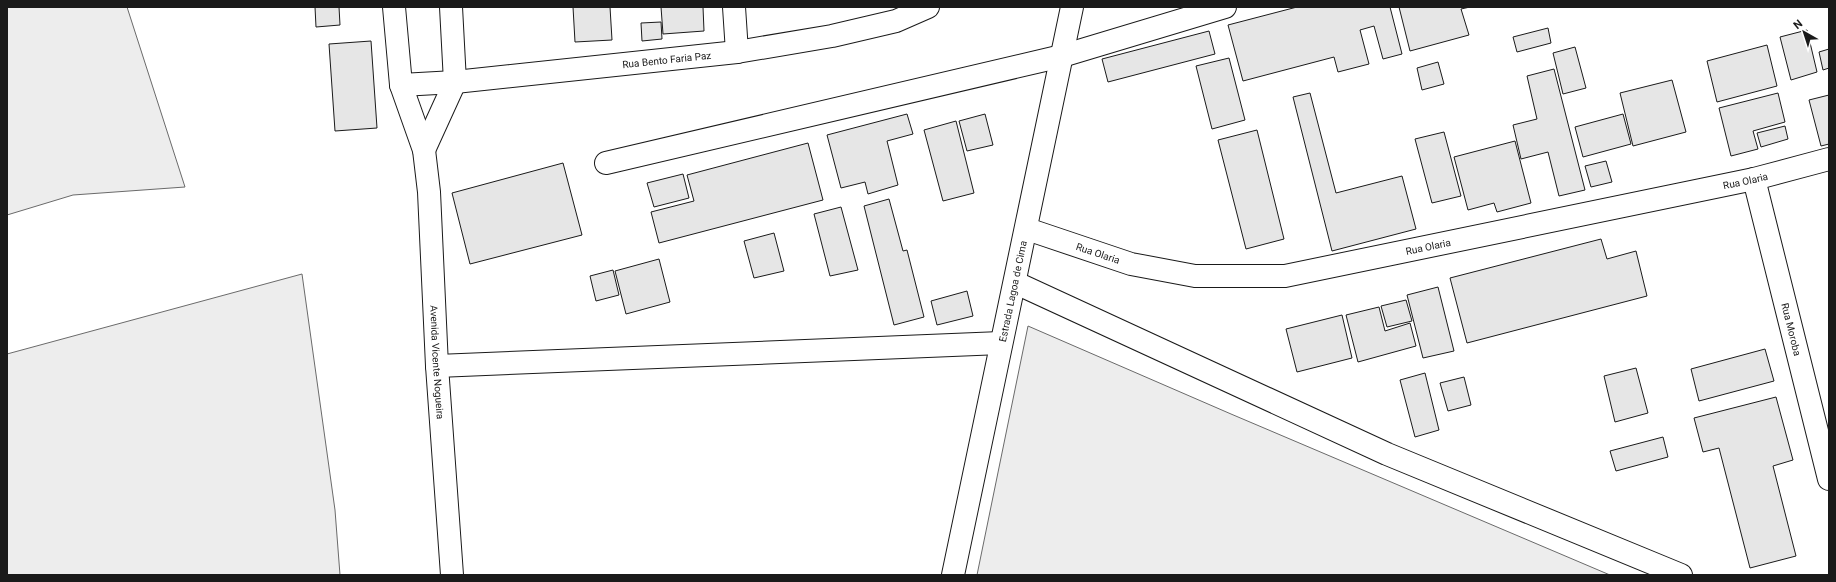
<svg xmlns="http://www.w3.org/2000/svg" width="1836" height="582" font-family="Roboto,sans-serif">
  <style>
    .built { fill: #ededed; stroke: #6a6a6a }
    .building { fill: #e6e6e6; stroke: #1a1a1a }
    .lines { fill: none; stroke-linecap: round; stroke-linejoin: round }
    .minor-casing { stroke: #1a1a1a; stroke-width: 24 }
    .minor { stroke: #fff; stroke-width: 22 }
    .labels { text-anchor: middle; stroke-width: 3; stroke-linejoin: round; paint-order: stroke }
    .street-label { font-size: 10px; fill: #1a1a1a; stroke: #fff }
  </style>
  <rect width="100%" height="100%" fill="#fff"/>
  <g class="built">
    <polygon points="7,7 127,7 185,187 73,195 7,215"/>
    <polygon points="302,274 335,510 340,575 7,575 7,354"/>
    <polygon points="1028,326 1231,414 1610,575 977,575"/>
  </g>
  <g class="building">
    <polygon points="315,7 339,7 340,25 316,27"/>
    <polygon points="573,7 610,7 612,40 575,42"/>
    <polygon points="661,7 703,7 704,31 663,34"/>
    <polygon points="1297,7 1390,7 1402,54 1383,59 1374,26 1360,30 1369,64 1338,72 1334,57 1243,81 1228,25"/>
    <polygon points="1399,7 1470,7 1461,9 1469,35 1410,51"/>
    <polygon points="661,22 662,39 642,41 641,23"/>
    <polygon points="1548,28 1551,43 1517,52 1513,37"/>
    <polygon points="1807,30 1817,72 1791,80 1780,37"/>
    <polygon points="1209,31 1215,54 1108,82 1102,59"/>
    <polygon points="371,41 377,128 335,131 329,44"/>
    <polygon points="1767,45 1777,86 1717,102 1707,61"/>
    <polygon points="1575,47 1586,88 1563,94 1553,53"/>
    <polygon points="1829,49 1829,68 1823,70 1819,52"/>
    <polygon points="1229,58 1245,120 1212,129 1196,66"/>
    <polygon points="1438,62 1444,84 1422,90 1417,68"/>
    <polygon points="1554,69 1585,190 1559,196 1548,152 1521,159 1513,125 1537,119 1527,76"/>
    <polygon points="1672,80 1686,132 1633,146 1620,93"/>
    <polygon points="1310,93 1336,193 1402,176 1416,229 1332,251 1293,97"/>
    <polygon points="1778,93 1785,122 1753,131 1758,149 1731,156 1719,108"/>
    <polygon points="1829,95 1829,144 1821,146 1809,100"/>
    <polygon points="907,114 913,134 887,141 898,185 868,194 865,182 841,188 827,135"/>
    <polygon points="985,114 993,145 967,151 959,121"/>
    <polygon points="1623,114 1631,144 1583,157 1575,127"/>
    <polygon points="956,121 974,193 943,201 924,130"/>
    <polygon points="1785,126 1788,139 1761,147 1757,133"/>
    <polygon points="1257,130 1284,239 1246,249 1218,140"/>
    <polygon points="1444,132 1461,196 1432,203 1415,139"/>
    <polygon points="1515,141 1531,203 1497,212 1494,203 1468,210 1454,157"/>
    <polygon points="808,143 823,200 659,243 651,212 694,201 687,175"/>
    <polygon points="1606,161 1612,182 1591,187 1585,166"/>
    <polygon points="563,163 582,235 470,264 452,193"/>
    <polygon points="683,174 689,198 654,207 647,183"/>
    <polygon points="889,199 903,251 907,250 924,317 894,325 864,206"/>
    <polygon points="841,207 858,270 830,276 814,214"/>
    <polygon points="774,233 784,271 754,278 744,241"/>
    <polygon points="1601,239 1607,259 1636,251 1647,296 1467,343 1450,278"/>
    <polygon points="659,259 670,302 626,314 615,271"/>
    <polygon points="613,270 619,295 596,301 590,276"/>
    <polygon points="1438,287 1454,351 1423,358 1407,295"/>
    <polygon points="967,291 973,316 937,325 931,301"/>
    <polygon points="1406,300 1412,321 1387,327 1381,306"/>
    <polygon points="1379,307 1385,331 1410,323 1416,346 1358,362 1346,315"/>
    <polygon points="1342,315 1352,358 1297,372 1286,329"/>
    <polygon points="1765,349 1774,381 1699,401 1691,369"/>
    <polygon points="1636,368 1648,413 1615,422 1604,376"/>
    <polygon points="1425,373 1439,430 1415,437 1400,380"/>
    <polygon points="1464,377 1471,405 1448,411 1440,383"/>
    <polygon points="1776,397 1793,460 1773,466 1796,556 1750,568 1719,448 1703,452 1694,418"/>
    <polygon points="1663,437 1668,457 1616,471 1610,451"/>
  </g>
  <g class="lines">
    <g class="minor-casing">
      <g id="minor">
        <path id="s1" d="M 394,7 L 401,85 L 424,150 L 429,192 L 437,366 L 452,575"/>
        <polyline points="734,7 737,52"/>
        <path id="s2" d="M 401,85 L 455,82 L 737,52 L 832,36 L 896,21 L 928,7"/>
        <polyline points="424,150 455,82 451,7"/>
        <polyline points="606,163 1062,56 1225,7"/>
        <path id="s3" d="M 1754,179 L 1829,479"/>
        <path id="s4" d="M 1027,229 L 1131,264 L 1195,276 L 1285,276 L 1754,179 L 1829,159"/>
        <polyline points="1016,283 1387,454 1681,575"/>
        <polyline points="437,366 1001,343"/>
        <path id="s5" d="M 953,575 L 1072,7"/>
      </g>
    </g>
    <use href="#minor" class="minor"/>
  </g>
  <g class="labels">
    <g class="street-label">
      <text dy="4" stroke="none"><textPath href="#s2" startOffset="267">Rua Bento Faria Paz</textPath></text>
      <text dy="4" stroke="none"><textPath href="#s4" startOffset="735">Rua Olaria</textPath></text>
      <text dy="4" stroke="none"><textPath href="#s4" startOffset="411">Rua Olaria</textPath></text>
      <text dy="4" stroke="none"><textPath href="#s4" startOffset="75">Rua Olaria</textPath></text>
      <text dy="4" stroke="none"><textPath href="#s5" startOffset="290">Estrada Lagoa de Cima</textPath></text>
      <text dy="4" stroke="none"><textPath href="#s3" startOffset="155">Rua Moroba</textPath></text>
      <text dy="4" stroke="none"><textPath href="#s1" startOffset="360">Avenida Vicente Nogueira</textPath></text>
    </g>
  </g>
  <rect width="1836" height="582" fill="none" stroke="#1a1a1a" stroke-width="16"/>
  <g transform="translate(1804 32) rotate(321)" stroke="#ffffff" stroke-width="3" paint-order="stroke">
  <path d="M0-3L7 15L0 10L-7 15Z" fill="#1a1a1a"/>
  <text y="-6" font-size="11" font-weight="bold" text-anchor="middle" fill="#1a1a1a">N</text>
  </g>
</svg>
